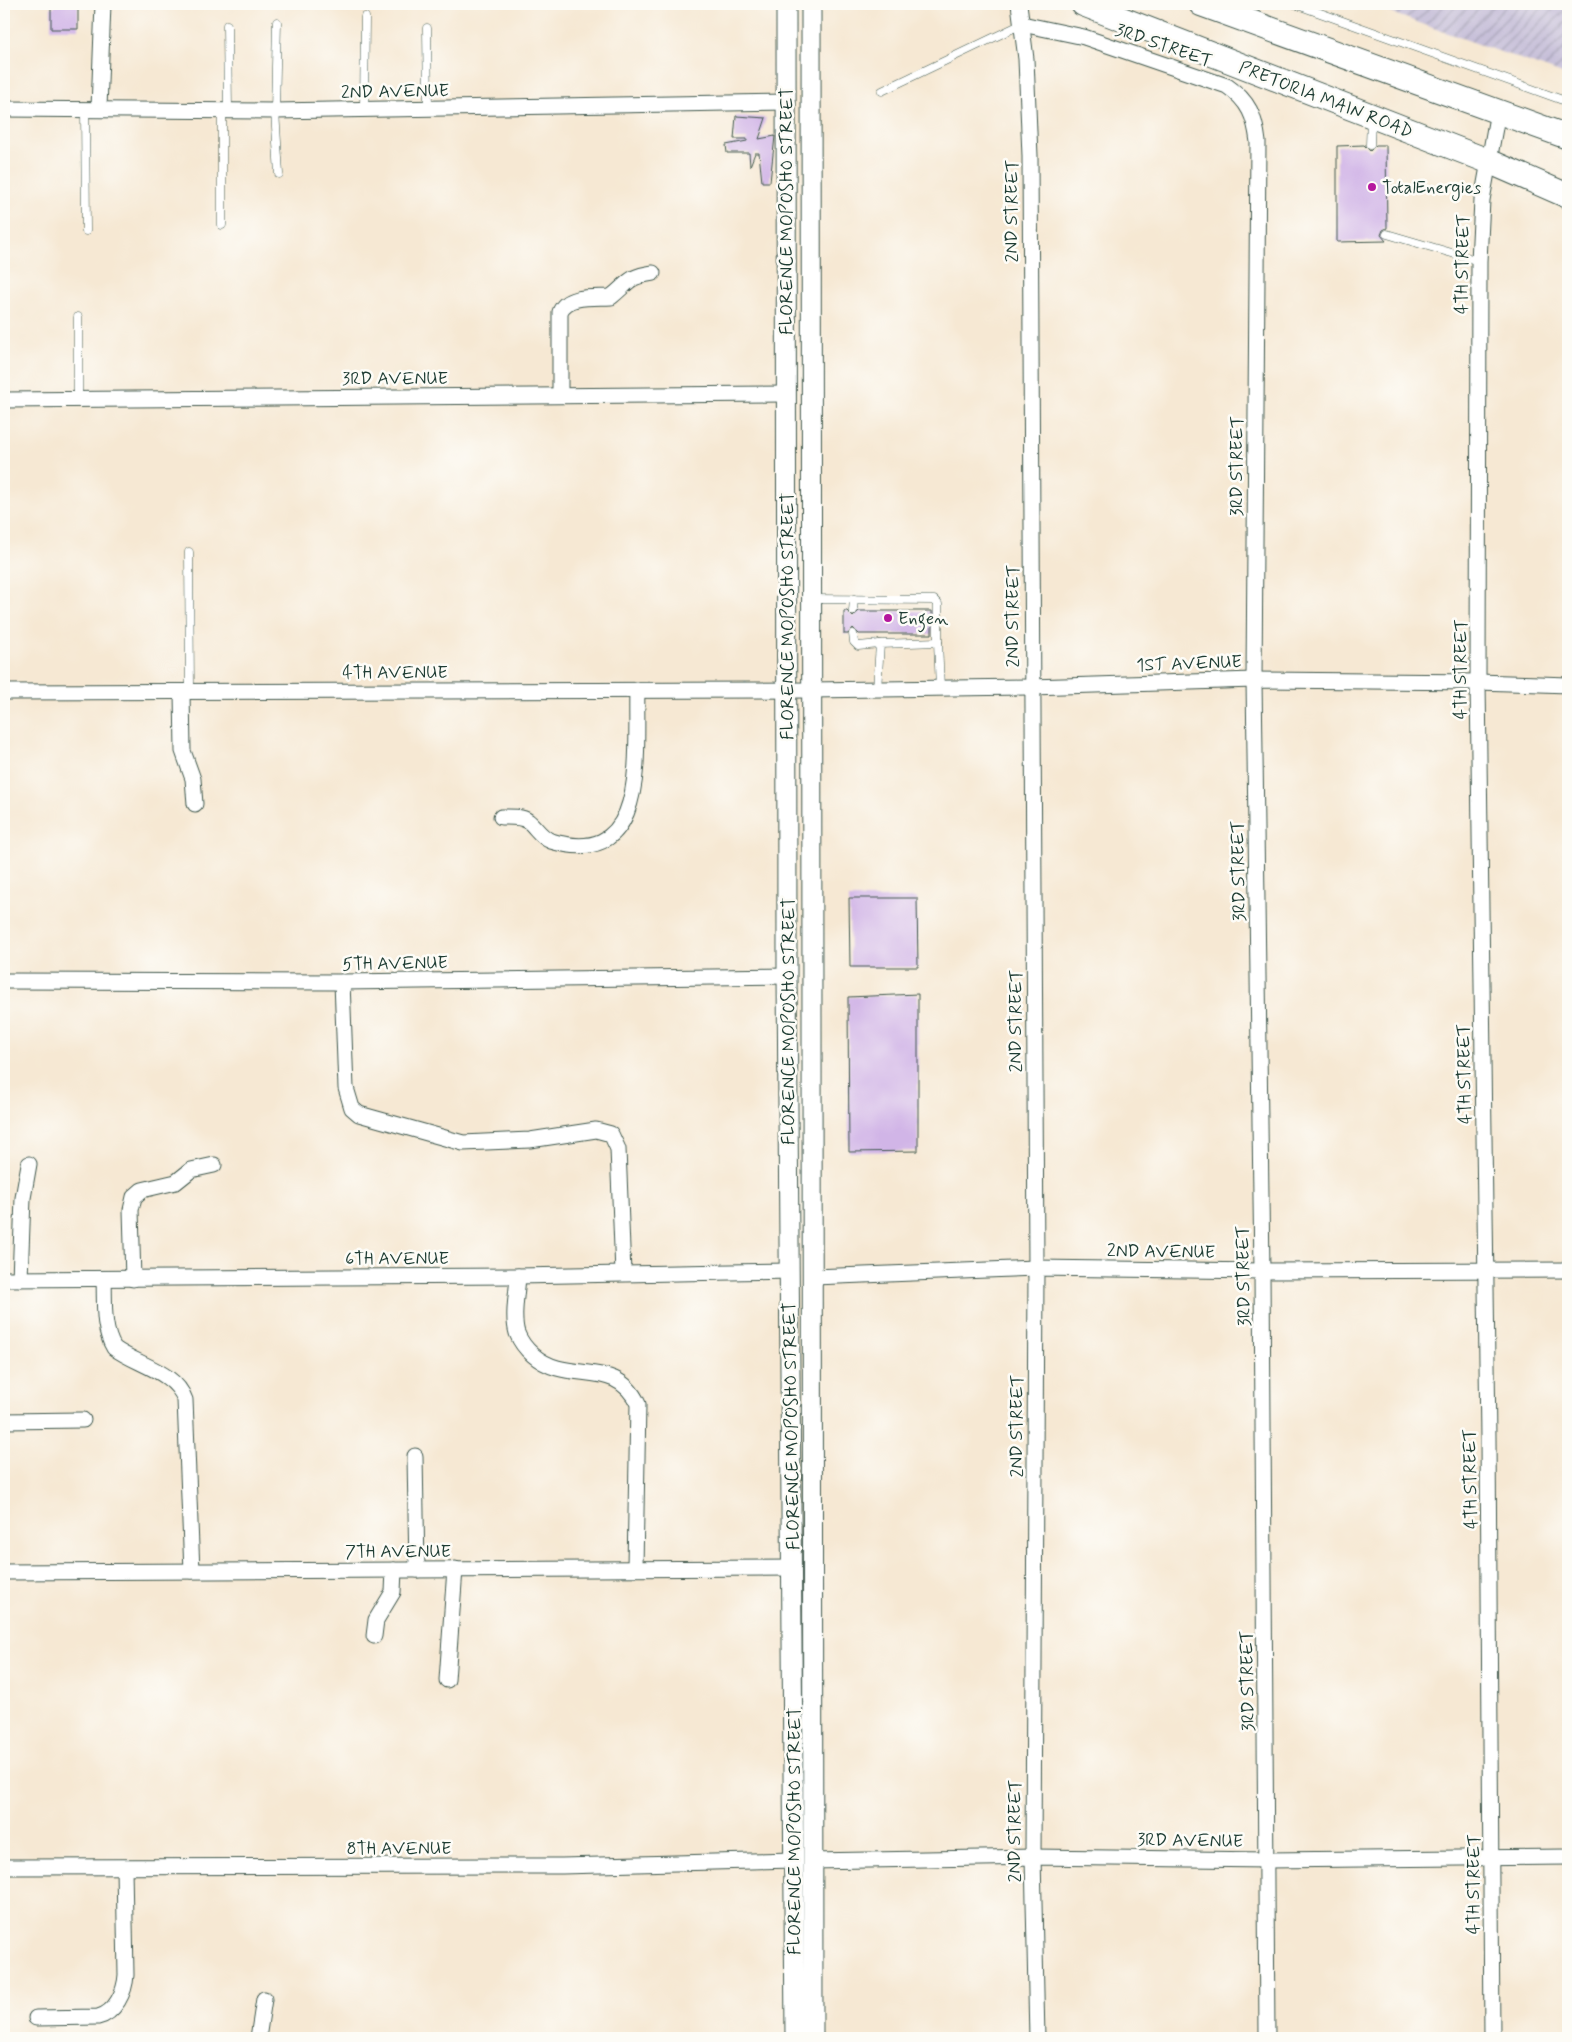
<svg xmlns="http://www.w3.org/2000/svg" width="1572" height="2042" font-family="Mynerve,sans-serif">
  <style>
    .industrial { fill: url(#industrial-furrows) }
    .building { fill: #d1b5e7 }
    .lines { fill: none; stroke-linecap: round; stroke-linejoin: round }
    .service-casing { stroke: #3f574c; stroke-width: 9 }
    .minor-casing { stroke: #3f574c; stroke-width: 17 }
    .tertiary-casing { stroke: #3f574c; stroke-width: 21 }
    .primary-casing { stroke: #3f574c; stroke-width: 26 }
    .service { stroke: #fff; stroke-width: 8 }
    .minor { stroke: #fff; stroke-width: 15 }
    .tertiary { stroke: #fff; stroke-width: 19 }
    .primary { stroke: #fff; stroke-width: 24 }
    .poi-dot { fill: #b5179e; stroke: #fdfcf7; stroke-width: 2 }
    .labels { text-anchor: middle; stroke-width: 5; stroke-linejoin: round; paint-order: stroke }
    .street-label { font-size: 18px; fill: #1f3d34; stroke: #fdfcf7 }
    .poi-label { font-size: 18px; fill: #1f3d34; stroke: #fdfcf7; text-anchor: start }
  </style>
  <defs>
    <pattern id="industrial-furrows" width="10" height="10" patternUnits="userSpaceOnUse" patternTransform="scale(1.25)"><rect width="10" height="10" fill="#c7c0d9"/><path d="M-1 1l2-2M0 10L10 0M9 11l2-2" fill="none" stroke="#a19db1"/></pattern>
  </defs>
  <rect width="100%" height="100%" fill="#fdfcf7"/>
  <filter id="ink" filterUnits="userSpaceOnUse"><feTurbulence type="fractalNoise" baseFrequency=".02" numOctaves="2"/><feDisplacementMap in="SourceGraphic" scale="10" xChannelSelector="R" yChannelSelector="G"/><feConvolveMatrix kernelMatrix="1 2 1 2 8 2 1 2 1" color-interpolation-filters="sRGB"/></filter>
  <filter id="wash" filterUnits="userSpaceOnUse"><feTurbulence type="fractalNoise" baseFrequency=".0096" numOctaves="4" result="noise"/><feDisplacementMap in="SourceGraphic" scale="20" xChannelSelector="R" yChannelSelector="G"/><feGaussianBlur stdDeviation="1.12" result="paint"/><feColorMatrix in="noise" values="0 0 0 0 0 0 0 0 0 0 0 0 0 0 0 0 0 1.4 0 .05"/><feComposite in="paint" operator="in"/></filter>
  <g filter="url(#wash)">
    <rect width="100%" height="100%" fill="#f6e8d3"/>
    <polygon class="industrial" points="1366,4 1568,4 1568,76"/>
    <g id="blocks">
      <g class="building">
        <polygon points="55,4 78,4 78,29 51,29 51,7 55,7"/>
        <polygon points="736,116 766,118 759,139 775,136 770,182 762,182 759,153 755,153 750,166 749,153 727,153 726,145 747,141 747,139 734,139"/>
        <polygon points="1364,145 1370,151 1376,145 1386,145 1387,228 1383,230 1381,235 1386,241 1337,242 1337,146"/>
        <polygon points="844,611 847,611 853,617 859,611 932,611 932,634 859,634 853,628 848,634 844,634"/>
        <polygon points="849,898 917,898 918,967 850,967"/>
        <polygon points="918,994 918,1151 849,1152 848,997"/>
      </g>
    </g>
  </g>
  <g filter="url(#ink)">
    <use href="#blocks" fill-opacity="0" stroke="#3f574c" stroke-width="1"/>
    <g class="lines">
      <g class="service-casing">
        <g id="service">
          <polyline points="1295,4 1568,102"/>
          <polyline points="277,22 275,111 279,174"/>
          <polyline points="227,25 228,111"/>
          <polyline points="427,28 428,109"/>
          <polyline points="882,91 1022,24"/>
          <polyline points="85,109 86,231"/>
          <polyline points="364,110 365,17"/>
          <polyline points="1370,145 1371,120"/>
          <polyline points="222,225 222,111"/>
          <polyline points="1387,234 1479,261"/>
          <polyline points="78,399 78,317"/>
          <polyline points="189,552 190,691"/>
          <polyline points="813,599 934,600 938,604 938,642"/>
          <polyline points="853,611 854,599"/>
          <polyline points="853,634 854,642 858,646 880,644"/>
          <polyline points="877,689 880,644 938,642 940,688"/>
        </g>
      </g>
      <g class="minor-casing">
        <g id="minor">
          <polyline points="1019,4 1026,59 1030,156 1036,1268 1033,1857 1037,2038"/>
          <path d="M 1022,24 L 1084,37 L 1227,86 C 1249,101 1255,117 1258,142 L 1254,680 L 1262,1271 L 1267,2038"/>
          <polyline points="99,108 103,4"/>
          <polyline points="4,109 275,111 787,102"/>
          <path d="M 560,395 L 560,312 C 567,294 594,298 611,297 C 630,282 627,277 653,273"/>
          <polyline points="4,400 786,394"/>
          <polyline points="4,692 811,690 1031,687 1254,680 1478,682 1568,685"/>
          <polyline points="182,692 183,751 193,779 195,804"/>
          <path d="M 501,817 C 509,817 521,816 528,821 C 536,827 540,837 551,841 C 651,871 635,751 637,690"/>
          <polyline points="4,981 342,982 787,976"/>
          <polyline points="342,982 346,1088 352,1108 359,1114 463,1143 530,1140 596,1130 611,1134 618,1149 623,1273"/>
          <path d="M 518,1276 C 517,1294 512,1316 517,1333 C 520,1341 526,1349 533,1355 C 568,1386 616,1356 638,1404 L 635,1567"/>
          <polyline points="814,1277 1036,1268 1262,1271 1568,1270"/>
          <polyline points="4,1279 518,1276 790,1271"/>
          <polyline points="20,1279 23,1198 29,1164"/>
          <path d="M 104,1279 C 105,1302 102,1328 114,1348 C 137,1365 175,1371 185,1400 L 192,1571"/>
          <polyline points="133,1279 131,1210 134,1197 142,1190 176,1182 191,1170 214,1165"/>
          <polyline points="4,1421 83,1420"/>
          <polyline points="415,1456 417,1570"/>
          <polyline points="4,1572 793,1568"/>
          <polyline points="374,1636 376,1620 393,1592 394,1570"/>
          <polyline points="447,1680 455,1569"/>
          <polyline points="812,1861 1033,1857 1268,1860 1568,1857"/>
          <polyline points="4,1867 562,1866 794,1860"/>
          <path d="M 36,2018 L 98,2017 C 115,2013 125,1992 126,1975 L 124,1868"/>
          <polyline points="258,2038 264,1999"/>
          <polyline points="1492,2038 1488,1438 1478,682 1479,261 1482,200 1498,111"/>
        </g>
      </g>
      <g class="tertiary-casing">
        <g id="tertiary">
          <polyline points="786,4 787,976 795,2038"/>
          <polyline points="811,4 813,2038"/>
        </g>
      </g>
      <g class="primary-casing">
        <g id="primary">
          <polyline points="1083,4 1488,161 1568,196"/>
          <polyline points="1201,4 1568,137"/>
        </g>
      </g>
      <use href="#service" class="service"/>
      <use href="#minor" class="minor"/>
      <use href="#tertiary" class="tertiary"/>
      <use href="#primary" class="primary"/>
    </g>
  </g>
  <g class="poi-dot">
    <circle cx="1372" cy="187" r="5"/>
    <circle cx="888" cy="618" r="5"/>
  </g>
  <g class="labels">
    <g class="street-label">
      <text transform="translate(1164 45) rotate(19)" y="6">3RD STREET</text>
      <text transform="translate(395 91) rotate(-1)" y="6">2ND AVENUE</text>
      <text transform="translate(1326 99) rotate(21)" y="6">PRETORIA MAIN ROAD</text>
      <text transform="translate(786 211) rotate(-90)" y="6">FLORENCE MOPOSHO STREET</text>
      <text transform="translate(1011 211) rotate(-90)" y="6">2ND STREET</text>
      <text transform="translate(1462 264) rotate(-89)" y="6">4TH STREET</text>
      <text x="395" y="384">3RD AVENUE</text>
      <text transform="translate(1236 466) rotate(-90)" y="6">3RD STREET</text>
      <text transform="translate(787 616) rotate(-90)" y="6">FLORENCE MOPOSHO STREET</text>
      <text transform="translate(1012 616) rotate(-90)" y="6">2ND STREET</text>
      <text transform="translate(1189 663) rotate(-2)" y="6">1ST AVENUE</text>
      <text transform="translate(1460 669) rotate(-90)" y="6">4TH STREET</text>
      <text x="395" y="678">4TH AVENUE</text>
      <text transform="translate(1238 871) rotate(-91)" y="6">3RD STREET</text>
      <text transform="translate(395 963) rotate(-1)" y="6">5TH AVENUE</text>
      <text transform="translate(788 1021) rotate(-90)" y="6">FLORENCE MOPOSHO STREET</text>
      <text transform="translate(1015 1021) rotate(-90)" y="6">2ND STREET</text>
      <text transform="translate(1464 1074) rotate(-91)" y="6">4TH STREET</text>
      <text transform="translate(1161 1251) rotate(1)" y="6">2ND AVENUE</text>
      <text x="397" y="1264">6TH AVENUE</text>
      <text transform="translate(1243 1276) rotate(-91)" y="6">3RD STREET</text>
      <text transform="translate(791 1426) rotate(-91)" y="6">FLORENCE MOPOSHO STREET</text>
      <text transform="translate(1016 1426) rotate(-90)" y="6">2ND STREET</text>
      <text transform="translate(1470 1479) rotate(-91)" y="6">4TH STREET</text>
      <text x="398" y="1557">7TH AVENUE</text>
      <text transform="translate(1247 1681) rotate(-91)" y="6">3RD STREET</text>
      <text transform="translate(794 1831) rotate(-90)" y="6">FLORENCE MOPOSHO STREET</text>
      <text transform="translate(1014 1831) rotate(-90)" y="6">2ND STREET</text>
      <text transform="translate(1190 1840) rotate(1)" y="6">3RD AVENUE</text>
      <text x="399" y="1854">8TH AVENUE</text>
      <text transform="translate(1473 1884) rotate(-90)" y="6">4TH STREET</text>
    </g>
    <g class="poi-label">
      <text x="1382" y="193">TotalEnergies</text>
      <text x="898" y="624">Engen</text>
    </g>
  </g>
  <rect width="1572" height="2042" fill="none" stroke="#fdfcf7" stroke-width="20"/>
</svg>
